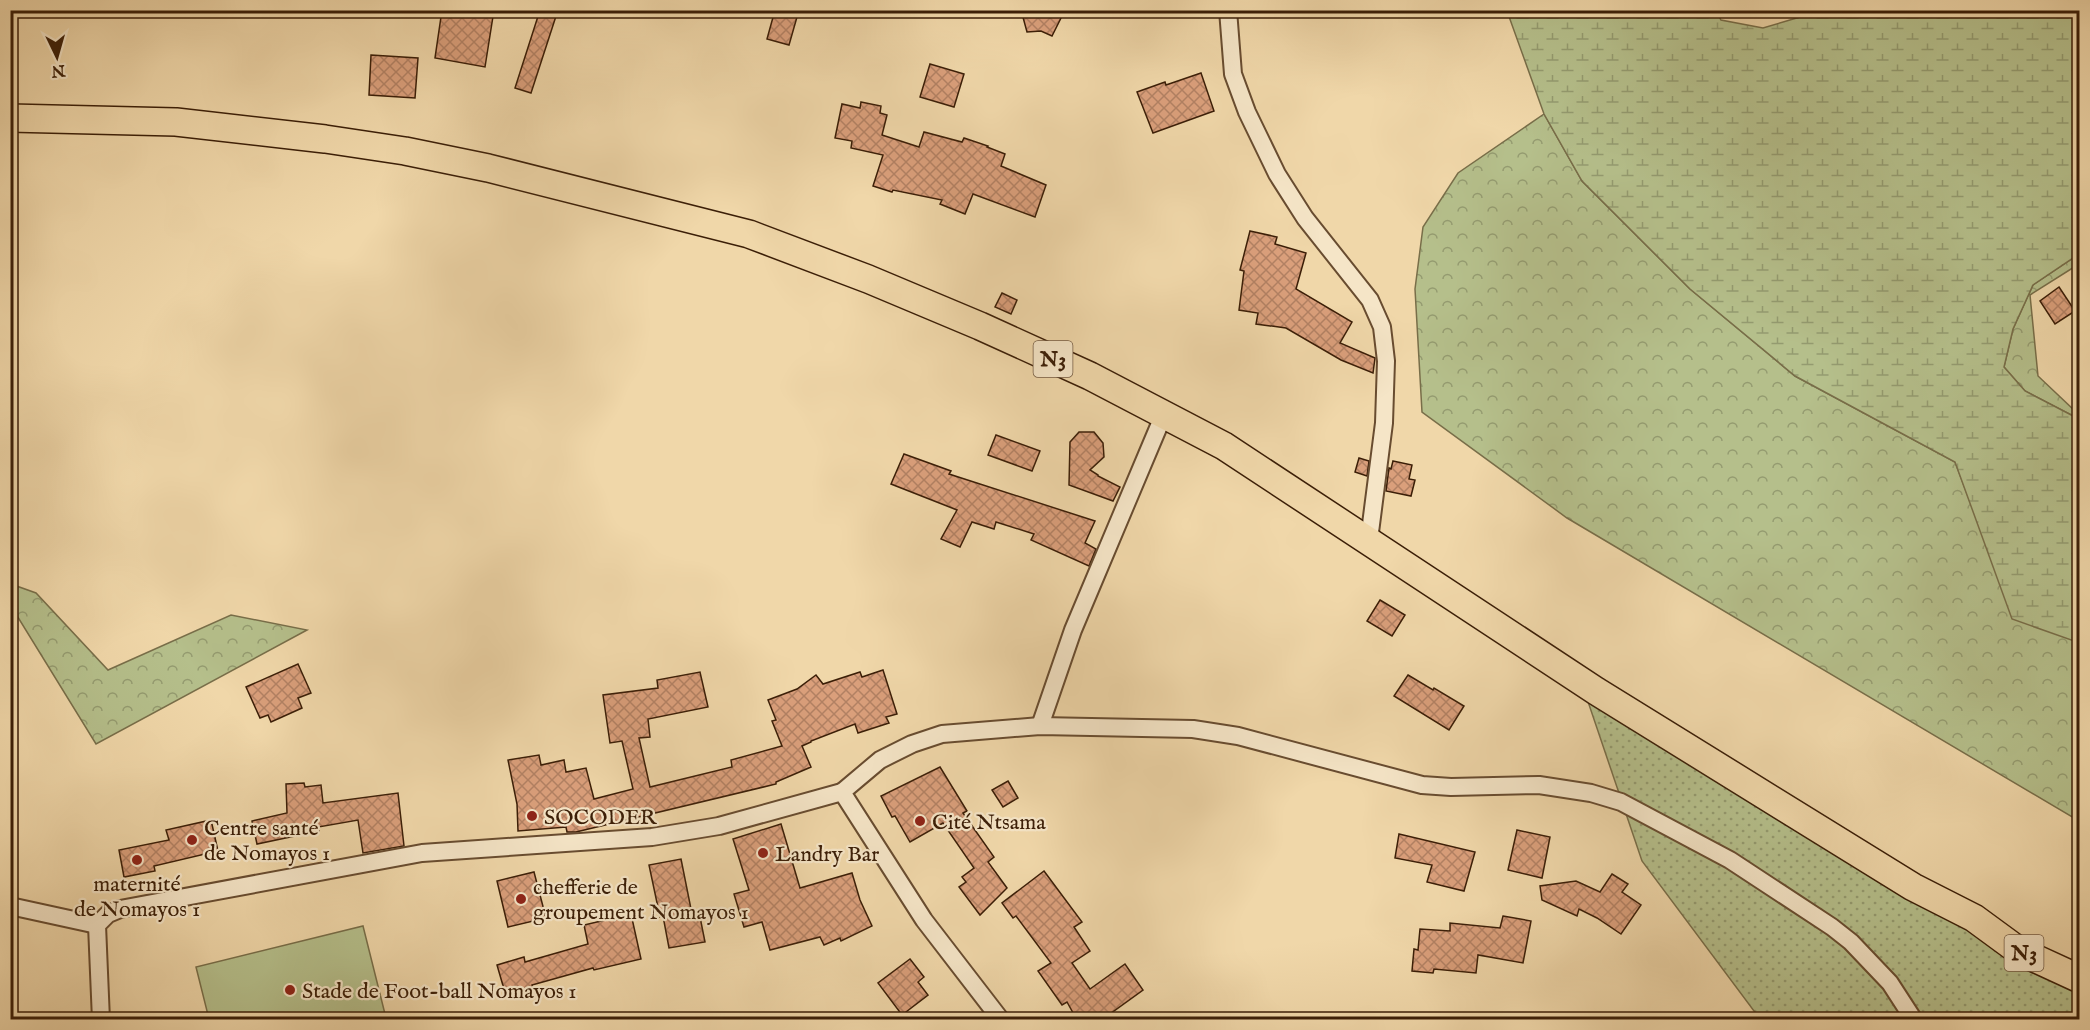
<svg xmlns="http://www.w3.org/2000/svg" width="2090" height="1030" font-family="'IM FELL English',serif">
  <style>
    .grass { fill: url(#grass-dots); stroke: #786e49; stroke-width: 1.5 }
    .forest { fill: url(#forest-crowns); stroke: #786e49; stroke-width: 1.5 }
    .wetland { fill: url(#wetland-marsh); stroke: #786e49; stroke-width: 1.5 }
    .pitch { fill: #b5bf8b; stroke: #786e49; stroke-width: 1.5 }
    .building { fill: url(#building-cross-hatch); stroke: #3b1e07; stroke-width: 1.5 }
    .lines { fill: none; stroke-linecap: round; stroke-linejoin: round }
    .minor-casing { stroke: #684c30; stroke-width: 20 }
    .trunk-casing { stroke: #3b1e07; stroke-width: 30 }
    .minor { stroke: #f5e5c7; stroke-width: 16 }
    .trunk { stroke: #f0d7a9; stroke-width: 27 }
    .poi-dot { fill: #8f2418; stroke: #f5e5c7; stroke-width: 2 }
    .labels { text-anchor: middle; stroke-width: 4.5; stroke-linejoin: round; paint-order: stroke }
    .shield { fill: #f5e5c7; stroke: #735a41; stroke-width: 1.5 }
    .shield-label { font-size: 21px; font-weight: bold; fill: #3b1e07 }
    .poi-label { font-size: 22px; fill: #3b1e07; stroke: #f5e5c7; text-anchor: start }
  </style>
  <defs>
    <pattern id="grass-dots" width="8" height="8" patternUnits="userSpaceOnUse" patternTransform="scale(1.5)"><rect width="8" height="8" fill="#b5bf8b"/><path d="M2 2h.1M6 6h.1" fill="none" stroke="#949b70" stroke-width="1.8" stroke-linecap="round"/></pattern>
    <pattern id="forest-crowns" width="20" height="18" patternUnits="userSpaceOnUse" patternTransform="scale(1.5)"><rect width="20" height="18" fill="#b5bf8b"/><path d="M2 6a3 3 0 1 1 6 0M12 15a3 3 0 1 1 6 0" fill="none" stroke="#949b70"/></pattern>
    <pattern id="wetland-marsh" width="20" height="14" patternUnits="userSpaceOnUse" patternTransform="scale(1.5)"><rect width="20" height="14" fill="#b5bf8b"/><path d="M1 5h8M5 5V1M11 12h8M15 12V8" fill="none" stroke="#949b70"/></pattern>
    <pattern id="building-cross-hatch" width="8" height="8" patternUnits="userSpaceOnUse" patternTransform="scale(1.5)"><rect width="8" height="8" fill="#da9f7b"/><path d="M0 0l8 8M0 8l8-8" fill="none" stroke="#b28163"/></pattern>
  </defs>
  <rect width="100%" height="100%" fill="#f0d7a9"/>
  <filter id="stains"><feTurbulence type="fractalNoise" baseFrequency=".00333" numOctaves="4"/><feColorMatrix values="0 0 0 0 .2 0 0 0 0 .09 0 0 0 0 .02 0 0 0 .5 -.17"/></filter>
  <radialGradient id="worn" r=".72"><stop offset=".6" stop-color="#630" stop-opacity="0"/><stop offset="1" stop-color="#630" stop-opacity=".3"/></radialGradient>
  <polygon class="grass" points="1581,681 2079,971 2079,1019 1760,1019 1642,861"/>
  <g class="forest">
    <polygon points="1544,114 1582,181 1690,289 1795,376 1955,462 1982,533 2074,641 2079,637 2079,821 1567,518 1422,412 1415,289 1423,227 1458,173"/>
    <polygon points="2079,254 2079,264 2030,295 2038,376 2074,410 2079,411 2079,419 2025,391 2004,367 2013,329 2033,285"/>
    <polygon points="11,584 36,593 108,670 231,615 307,630 96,744 11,606"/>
  </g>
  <polygon class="wetland" points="1507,11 1716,11 1721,20 1763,28 1800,17 1807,11 2079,11 2079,254 2033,285 2013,329 2004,367 2025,391 2079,419 2079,637 2074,641 2012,619 1955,462 1795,376 1690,289 1582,181 1544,114"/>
  <polygon class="pitch" points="363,926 385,1014 360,1020 209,1019 196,967"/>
  <g class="building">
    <polygon points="442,10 494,10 485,67 435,58"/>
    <polygon points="540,10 558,10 531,93 515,88"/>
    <polygon points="775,10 799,10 789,45 767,39"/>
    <polygon points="1021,10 1065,10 1052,36 1041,31 1027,32"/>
    <polygon points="371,55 418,58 415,98 369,95"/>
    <polygon points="930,64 964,74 954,107 920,97"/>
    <polygon points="1201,73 1214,111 1153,133 1137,92 1165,82 1166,85"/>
    <polygon points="861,102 881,106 880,113 887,115 882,135 919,147 924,132 962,142 964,138 988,146 987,147 1005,154 1001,166 1046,185 1035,217 973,194 965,214 940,204 942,200 893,190 892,192 873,186 883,155 851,148 852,141 835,138 842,104 860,108"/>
    <polygon points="1250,231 1277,237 1275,244 1306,253 1296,289 1352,322 1340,343 1375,358 1373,373 1341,360 1286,328 1256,324 1258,313 1239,310 1244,271 1240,270"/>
    <polygon points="2059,287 2075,311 2055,324 2040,301"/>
    <polygon points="1002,293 1017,300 1011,314 995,307"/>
    <polygon points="1079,432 1094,432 1103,443 1104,457 1090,470 1098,475 1098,476 1120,487 1113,501 1069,485 1070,442"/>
    <polygon points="996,435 1040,451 1032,471 988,455"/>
    <polygon points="904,454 951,471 949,474 1095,521 1085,543 1096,549 1089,566 1031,540 1034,534 996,522 994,529 972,522 960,547 941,539 957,510 891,484"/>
    <polygon points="1359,458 1369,461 1367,476 1355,472"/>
    <polygon points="1393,461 1412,465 1409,479 1415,480 1411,496 1386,491 1389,468 1391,469"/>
    <polygon points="1380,600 1405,615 1392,636 1367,621"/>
    <polygon points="298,664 311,693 298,698 302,708 271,722 268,715 260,718 246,687"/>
    <polygon points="883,670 897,714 886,717 889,723 858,733 855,724 811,741 811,742 802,746 811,767 776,782 776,784 576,832 567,832 566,827 518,831 517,804 508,760 539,755 541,765 564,760 566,772 586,768 594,799 633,789 622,741 610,743 603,695 658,688 657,680 700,672 708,707 648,719 650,737 639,738 650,787 732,767 731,760 782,746 772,721 776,720 768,700 797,689 816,675 823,684 860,672 862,677"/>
    <polygon points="1408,675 1433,690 1434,688 1464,706 1449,730 1394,696"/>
    <polygon points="940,767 967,811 963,813 994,857 988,862 1007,888 980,915 959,887 966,882 962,877 974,868 943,823 910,842 895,816 892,817 881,796"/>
    <polygon points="1008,781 1018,798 1003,807 992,790"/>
    <polygon points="304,783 305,787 321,785 323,803 398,793 404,846 363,853 358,820 318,827 319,831 257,844 252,821 287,813 286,784"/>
    <polygon points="211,820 218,851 154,866 155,871 124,877 119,850 169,840 166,830"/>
    <polygon points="781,824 800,888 852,873 860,900 872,926 841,941 840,938 824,945 820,937 770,950 762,922 744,927 734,894 749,890 733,839"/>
    <polygon points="1517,830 1550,837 1542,878 1508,870"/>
    <polygon points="1399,834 1475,852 1464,891 1427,882 1432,865 1395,858"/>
    <polygon points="681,859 693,919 700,917 705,942 669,948 663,916 660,917 649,865"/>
    <polygon points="1044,871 1082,922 1074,927 1090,951 1072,963 1090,989 1125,964 1143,990 1110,1014 1114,1020 1077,1020 1067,1002 1062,1005 1038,971 1051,963 1016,916 1013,918 1002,903"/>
    <polygon points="534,872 546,918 508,927 497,881"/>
    <polygon points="1612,874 1628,884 1622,892 1641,905 1621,934 1597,918 1579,909 1577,916 1542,900 1540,886 1576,881 1600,892"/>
    <polygon points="631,914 641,959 594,970 593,968 532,985 533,988 506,996 497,965 524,957 525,962 588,944 584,925"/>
    <polygon points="1503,916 1531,921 1523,963 1478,955 1476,973 1434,969 1433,973 1412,971 1414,949 1418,950 1420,929 1450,931 1450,923 1500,928"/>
    <polygon points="910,959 924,977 918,982 928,995 902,1015 878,983"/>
  </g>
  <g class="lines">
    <g class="minor-casing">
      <g id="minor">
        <polyline points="1228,10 1233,74 1247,112 1277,174 1305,218 1370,300 1382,327 1386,361 1384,423 1369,540"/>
        <polyline points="1040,726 1073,630 1164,414"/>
        <polyline points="10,906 97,925"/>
        <polyline points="101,1020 97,925 108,914 120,909 422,853 652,837 719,826 842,792"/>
        <polyline points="1001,1020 924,920 842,792 880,760 912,744 942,734 1040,726 1193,729 1238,736 1422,785 1451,787 1539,785 1591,793 1621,802 1730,860 1832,927 1851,942 1890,983 1914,1020"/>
      </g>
    </g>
    <g class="trunk-casing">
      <polyline id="trunk" points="10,118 176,122 325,139 405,151 488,168 749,234 868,279 980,326 1090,376 1224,446 1596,691 1913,887 1974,918 2019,951 2080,979"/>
    </g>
    <use href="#minor" class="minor"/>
    <use href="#trunk" class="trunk"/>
  </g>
  <g class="poi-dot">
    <circle cx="532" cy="816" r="6"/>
    <circle cx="920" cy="821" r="6"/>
    <circle cx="192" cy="840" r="6"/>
    <circle cx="763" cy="853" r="6"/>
    <circle cx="137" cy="860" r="6"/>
    <circle cx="521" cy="899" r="6"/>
    <circle cx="290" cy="990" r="6"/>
  </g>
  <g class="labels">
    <g class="shield">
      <rect x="1033.5" y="341" width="39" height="36" rx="4.5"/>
      <rect x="2004.5" y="935" width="39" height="36" rx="4.5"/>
    </g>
    <g class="shield-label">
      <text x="1053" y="366">N3</text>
      <text x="2024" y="960">N3</text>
    </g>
    <g class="poi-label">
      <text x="544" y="824">SOCODER</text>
      <text x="932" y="829">Cité Ntsama</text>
      <text x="204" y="835">Centre santé<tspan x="204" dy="25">de Nomayos 1</tspan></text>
      <text x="775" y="861">Landry Bar</text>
      <text x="137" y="891" text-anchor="middle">maternité<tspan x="137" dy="25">de Nomayos 1</tspan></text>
      <text x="533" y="894">chefferie de<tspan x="533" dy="25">groupement Nomayos 1</tspan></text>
      <text x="302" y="998">Stade de Foot-ball Nomayos 1</text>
    </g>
  </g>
  <rect width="2090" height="1030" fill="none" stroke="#f0d7a9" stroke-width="36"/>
  <rect x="12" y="12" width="2066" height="1006" fill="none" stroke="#3b1e07" stroke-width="3"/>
  <rect x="18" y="18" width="2054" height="994" fill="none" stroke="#3b1e07" stroke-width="1.5"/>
  <g transform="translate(57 57) rotate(175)" stroke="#f5e5c7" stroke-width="4.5" paint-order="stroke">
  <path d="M0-4.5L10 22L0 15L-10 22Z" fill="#3b1e07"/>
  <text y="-9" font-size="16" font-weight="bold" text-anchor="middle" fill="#3b1e07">N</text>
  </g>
  <rect width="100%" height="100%" filter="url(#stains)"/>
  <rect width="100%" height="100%" fill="url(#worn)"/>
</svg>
